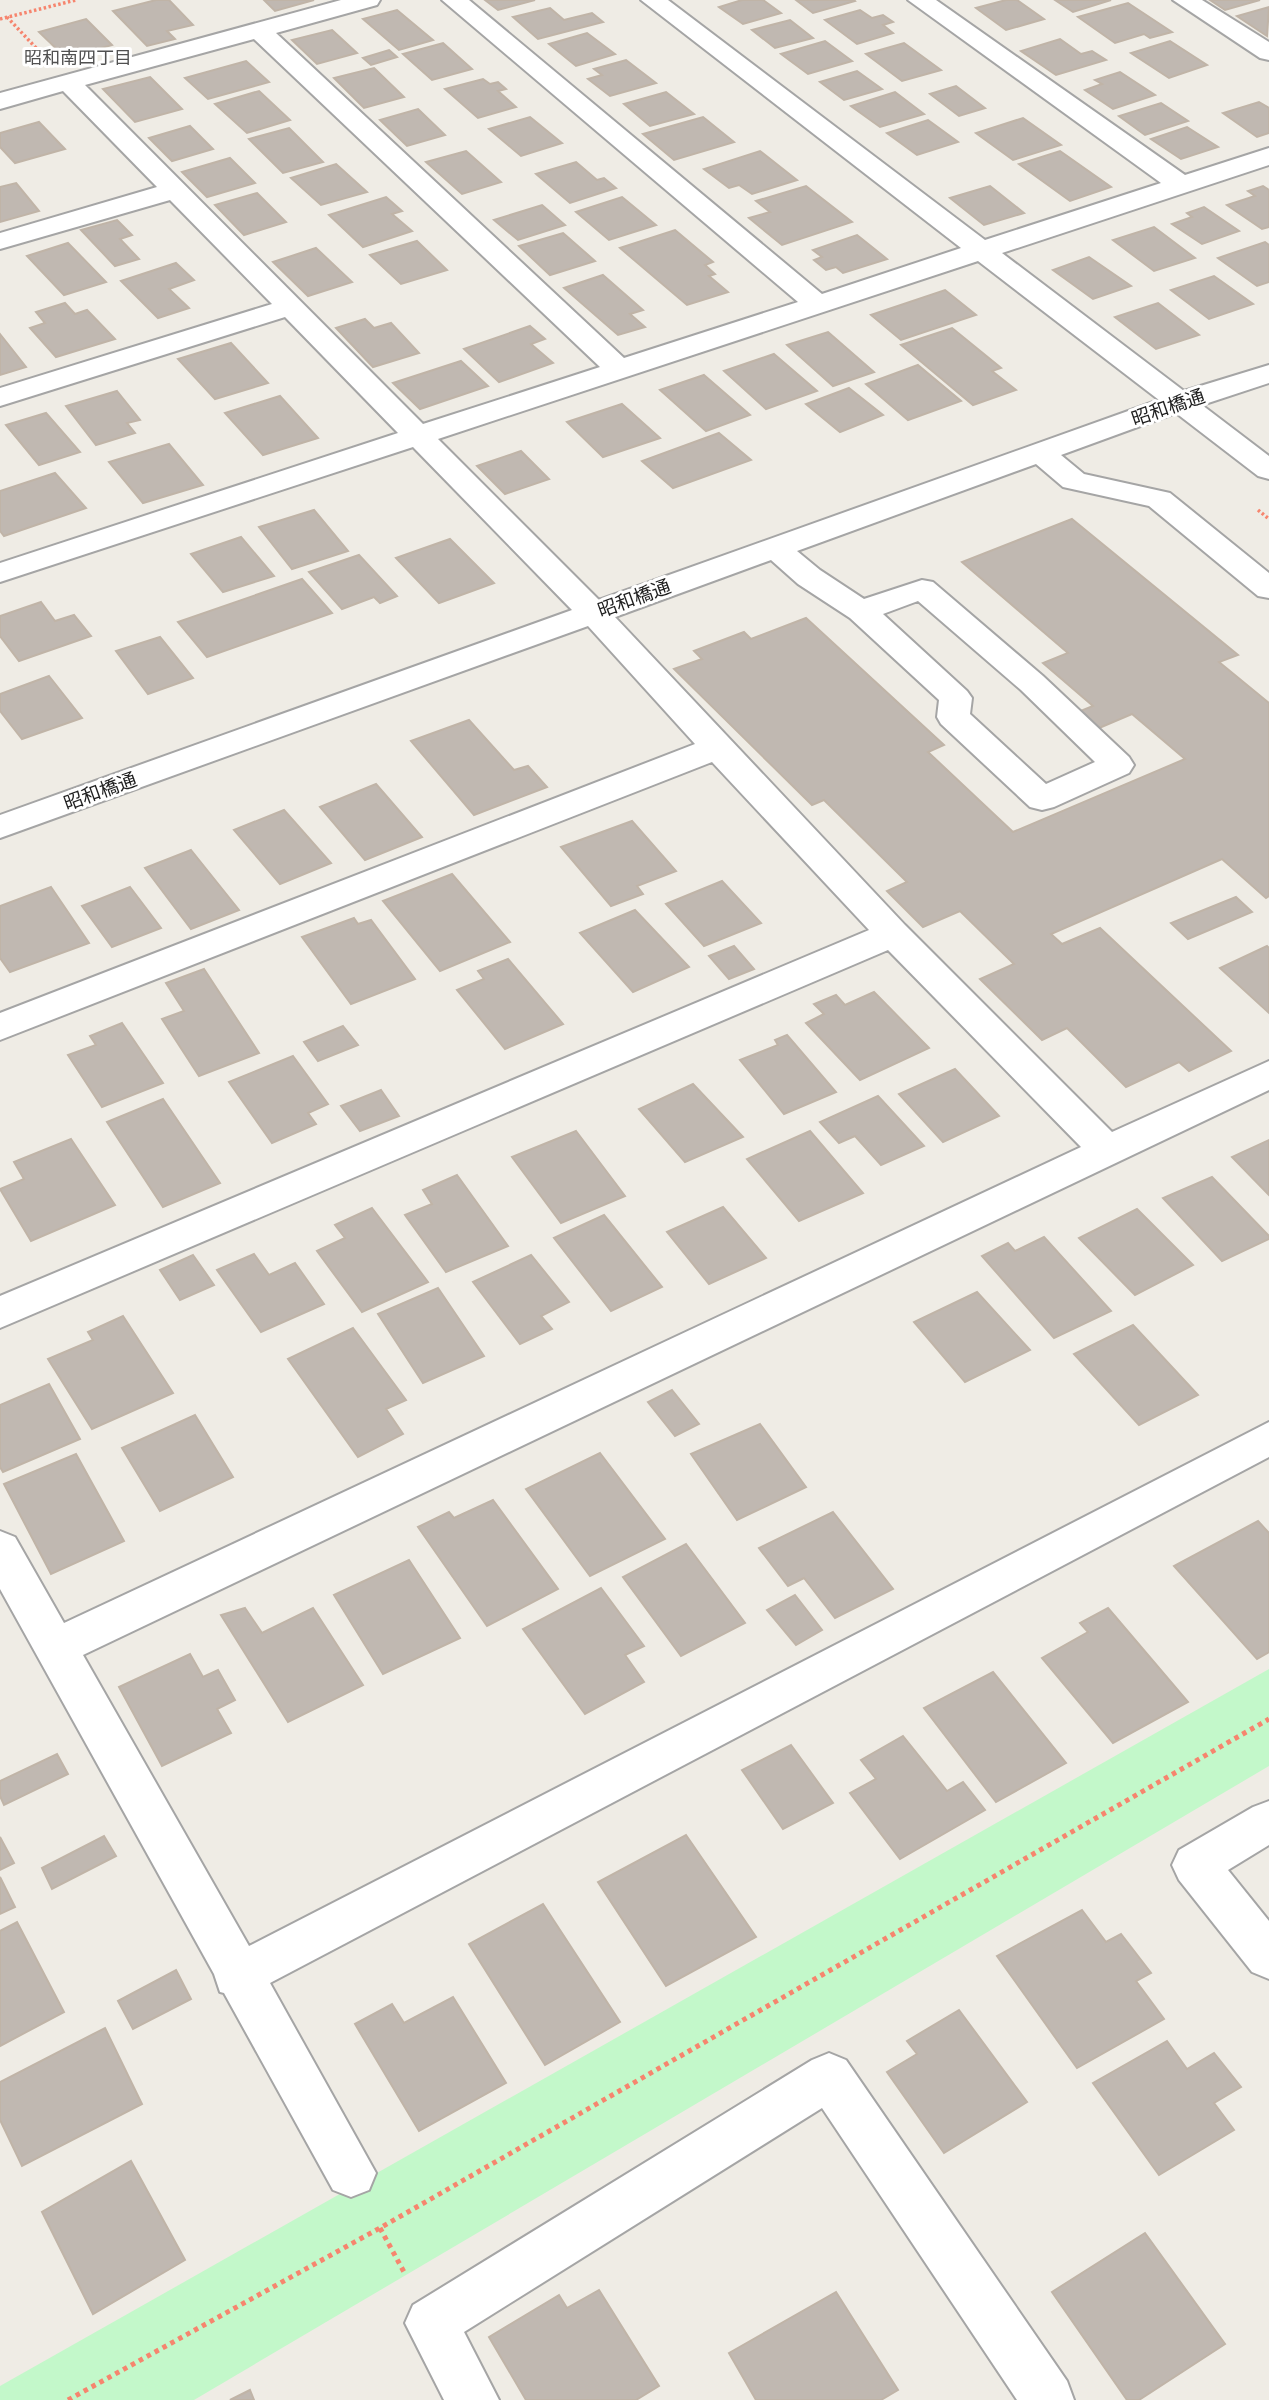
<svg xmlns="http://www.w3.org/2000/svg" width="1269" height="2400" font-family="'Public Sans','Noto Sans JP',sans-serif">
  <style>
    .park { fill: #c3f8ca }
    .building { fill: #c0b8b1; stroke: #c0b4a7; stroke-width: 2 }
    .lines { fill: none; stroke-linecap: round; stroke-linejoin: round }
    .minor-casing { stroke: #a5a5a5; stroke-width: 4 }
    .path-far1 { stroke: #f6856e; stroke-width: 3.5; stroke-dasharray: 2.5 2.5; stroke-linecap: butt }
    .path { stroke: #f6856e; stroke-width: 5; stroke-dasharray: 4.5 4.5; stroke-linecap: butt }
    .minor { fill: #fff; fill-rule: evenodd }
    .labels { text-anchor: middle; stroke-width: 6; stroke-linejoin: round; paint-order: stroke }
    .far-neighbourhood-label { font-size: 18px; fill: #515151; stroke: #fff }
    .street-label { font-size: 19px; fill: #1e1e1e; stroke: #fff }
  </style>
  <rect width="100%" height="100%" fill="#efece5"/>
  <polygon class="park" points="1269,1669 1269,1766 194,2400 0,2400 0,2386"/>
  <g class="building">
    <polygon points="156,0 169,0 193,25 167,31 175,39 147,46 113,11"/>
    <polygon points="264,0 314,0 275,11"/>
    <polygon points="485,0 535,0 498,10"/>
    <polygon points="742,0 763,0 781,13 743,24 719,7"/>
    <polygon points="796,0 854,0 855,1 813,13"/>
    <polygon points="1006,0 1017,0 1044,19 1006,30 976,8"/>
    <polygon points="1055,0 1111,0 1073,12"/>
    <polygon points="1210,0 1260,0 1225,10"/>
    <polygon points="1128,3 1172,32 1150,38 1144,34 1115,43 1078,17"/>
    <polygon points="1269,7 1267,36 1237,16"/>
    <polygon points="550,8 564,20 592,13 603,22 538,39 513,17"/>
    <polygon points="397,10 433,40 399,50 363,19"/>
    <polygon points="860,10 872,18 883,15 893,22 883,25 893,33 857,44 825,20"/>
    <polygon points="86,19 112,45 66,58 39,32"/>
    <polygon points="790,20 813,38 775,48 752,30"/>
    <polygon points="332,30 357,53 317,64 292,40"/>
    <polygon points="587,33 615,54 576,66 549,44"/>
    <polygon points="1060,39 1081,54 1092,51 1106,60 1056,75 1021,51"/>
    <polygon points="825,41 852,61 808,74 781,54"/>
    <polygon points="1170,41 1207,65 1169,78 1131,53"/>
    <polygon points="443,43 472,69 432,80 403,54"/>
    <polygon points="904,43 941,70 902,81 866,54"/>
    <polygon points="389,50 397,57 371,65 363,58"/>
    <polygon points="626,60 656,83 610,96 588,79 602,75 594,69"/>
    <polygon points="246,61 269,82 208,99 185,78"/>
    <polygon points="374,68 404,97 364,108 334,78"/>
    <polygon points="857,71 882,89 844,100 820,82"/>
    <polygon points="1120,72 1155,95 1113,109 1085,90 1102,84 1095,80"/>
    <polygon points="150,77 182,109 135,122 103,89"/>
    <polygon points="483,79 490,84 498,82 506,89 498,91 516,107 478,118 445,89"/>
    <polygon points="956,86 985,108 959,116 930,94"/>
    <polygon points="259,91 290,120 247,133 215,104"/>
    <polygon points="666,92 694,114 650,126 624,104"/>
    <polygon points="895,92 924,114 880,127 851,106"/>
    <polygon points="1259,102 1269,108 1269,133 1257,137 1223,113"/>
    <polygon points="1161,103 1188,121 1145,135 1119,116"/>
    <polygon points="418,109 445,135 407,146 380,120"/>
    <polygon points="530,117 562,143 521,156 489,129"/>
    <polygon points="703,117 734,142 674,160 643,134"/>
    <polygon points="1023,118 1061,145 1013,160 976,133"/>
    <polygon points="928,120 958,142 917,155 887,133"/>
    <polygon points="39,122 65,149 15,163 0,147 0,133"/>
    <polygon points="190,126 213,149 172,161 149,138"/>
    <polygon points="1187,127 1218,147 1181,159 1151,139"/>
    <polygon points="289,128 323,162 283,173 249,139"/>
    <polygon points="466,151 501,182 462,194 426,162"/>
    <polygon points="760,151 797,180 752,194 739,185 729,188 704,169"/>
    <polygon points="1060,151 1111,187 1070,201 1019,164"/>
    <polygon points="230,158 255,183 207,197 182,172"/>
    <polygon points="576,162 597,180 604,178 616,188 570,203 536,174"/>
    <polygon points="336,164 367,192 321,205 291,178"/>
    <polygon points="16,183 39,211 0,222 0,187"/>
    <polygon points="806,186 852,222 782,245 749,218 770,212 756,201"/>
    <polygon points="990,186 1024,213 984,225 950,198"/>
    <polygon points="1263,186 1269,190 1269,227 1262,229 1227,205 1255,196 1248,191"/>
    <polygon points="257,193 286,222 244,235 215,205"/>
    <polygon points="386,197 402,211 392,214 412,231 363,247 329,215"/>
    <polygon points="622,197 656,225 609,240 576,212"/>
    <polygon points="542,205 565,225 518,240 494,220"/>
    <polygon points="1204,207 1239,231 1202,244 1172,224 1192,217 1187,213"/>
    <polygon points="117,220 132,235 120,239 139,259 115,266 81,230"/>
    <polygon points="1154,227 1195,258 1154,271 1113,240"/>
    <polygon points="675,230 713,262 705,265 715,274 709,276 728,292 687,305 620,248"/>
    <polygon points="563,233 595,261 550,275 519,246"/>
    <polygon points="857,235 887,259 843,273 836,267 826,270 814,260 822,257 813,250"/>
    <polygon points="417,241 447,270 401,284 370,255"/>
    <polygon points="1265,242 1269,245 1269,282 1257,286 1218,258"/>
    <polygon points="68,243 106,282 64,295 27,256"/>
    <polygon points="316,248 352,282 308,296 273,262"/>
    <polygon points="1089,257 1131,286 1093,299 1053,270"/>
    <polygon points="176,263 194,280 169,289 189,308 158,318 121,281"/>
    <polygon points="603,275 643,310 630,314 645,327 618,335 564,288"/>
    <polygon points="1214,276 1253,304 1209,319 1171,290"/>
    <polygon points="945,290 976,315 901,340 871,315"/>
    <polygon points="65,303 75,314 87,310 115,339 56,357 30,328 45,323 36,312"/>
    <polygon points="1158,303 1199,335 1156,349 1115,317"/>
    <polygon points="365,319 374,328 391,323 419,353 373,367 336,328"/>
    <polygon points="530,326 545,339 531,344 553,363 499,382 464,349"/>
    <polygon points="952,328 1001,368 992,371 1016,390 973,405 901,345"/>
    <polygon points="828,332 874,372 833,386 787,345"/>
    <polygon points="0,334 26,367 0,375"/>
    <polygon points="231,343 268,383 215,399 178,359"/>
    <polygon points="774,354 817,391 766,409 724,371"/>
    <polygon points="461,361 488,386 420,409 393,383"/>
    <polygon points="918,365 961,401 908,420 866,384"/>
    <polygon points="704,375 750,415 706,431 660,390"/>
    <polygon points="849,388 883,415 840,432 806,404"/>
    <polygon points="117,391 140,420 127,423 135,433 96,445 66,406"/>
    <polygon points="280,396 318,438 263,455 225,413"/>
    <polygon points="622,404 660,438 603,457 567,422"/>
    <polygon points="46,413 80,452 39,465 6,425"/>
    <polygon points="719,433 751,460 673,488 642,461"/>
    <polygon points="169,444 203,485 143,503 109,462"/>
    <polygon points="521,451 549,479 505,494 477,466"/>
    <polygon points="55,473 86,508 4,536 0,531 0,491"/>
    <polygon points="314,510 348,551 292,569 259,527"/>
    <polygon points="1072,519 1238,655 1219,662 1269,703 1269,896 1266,898 1222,859 1051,934 1062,944 1100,928 1231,1051 1189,1071 1179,1062 1126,1087 1067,1028 1042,1040 980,979 1014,964 960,911 923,927 887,891 907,882 824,800 812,805 674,669 702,659 694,651 744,632 751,639 806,618 944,745 928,752 1013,832 1185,759 1132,714 1092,731 1073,714 1093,706 1043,663 1068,653 962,562"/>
    <polygon points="241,537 274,576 223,592 191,554"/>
    <polygon points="450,539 494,583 439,603 396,558"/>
    <polygon points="359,555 397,596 380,603 374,597 342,609 309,572"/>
    <polygon points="302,579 332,613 207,657 178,622"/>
    <polygon points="41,602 55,621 74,615 91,636 19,661 0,636 0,616"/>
    <polygon points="160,637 193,678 148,694 116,651"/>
    <polygon points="49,676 82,718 22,739 0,711 0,694"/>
    <polygon points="469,720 514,770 528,766 547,787 474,815 411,741"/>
    <polygon points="376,784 422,837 365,860 320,807"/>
    <polygon points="284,810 331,863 280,884 234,830"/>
    <polygon points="632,821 676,871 637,886 643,894 611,906 561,847"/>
    <polygon points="191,850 239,910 191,929 145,868"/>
    <polygon points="452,874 510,942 440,971 383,901"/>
    <polygon points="722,881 761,923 704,946 666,904"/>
    <polygon points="51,887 89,943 10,972 0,958 0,906"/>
    <polygon points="130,887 161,928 112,947 82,906"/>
    <polygon points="1236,897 1252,912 1188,939 1171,923"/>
    <polygon points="635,910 689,967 633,992 580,933"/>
    <polygon points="354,918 358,924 371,920 415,979 351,1004 302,937"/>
    <polygon points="734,946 754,969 729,979 709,956"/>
    <polygon points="1267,946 1269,948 1269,1013 1220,968"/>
    <polygon points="508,959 563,1024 505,1049 457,990 484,979 478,971"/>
    <polygon points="204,969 259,1053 199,1076 162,1019 184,1011 166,983"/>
    <polygon points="874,992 929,1048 860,1080 806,1023 824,1014 814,1004 836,995 845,1005"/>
    <polygon points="122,1023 163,1083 102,1107 68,1055 96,1045 90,1036"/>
    <polygon points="343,1026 358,1045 318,1061 304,1042"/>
    <polygon points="787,1035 836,1092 784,1114 740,1060 778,1045 775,1040"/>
    <polygon points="293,1056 328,1104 308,1113 316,1124 272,1143 229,1082"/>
    <polygon points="955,1069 999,1116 943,1142 899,1094"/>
    <polygon points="693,1084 743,1137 685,1162 639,1109"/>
    <polygon points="381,1090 399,1116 360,1131 341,1106"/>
    <polygon points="878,1096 924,1146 881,1165 855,1136 839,1143 820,1122"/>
    <polygon points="163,1099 220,1183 163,1207 107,1122"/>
    <polygon points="576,1131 625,1196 561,1223 512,1157"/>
    <polygon points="810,1131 863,1193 799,1221 747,1159"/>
    <polygon points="71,1139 115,1205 31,1241 0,1189 24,1179 14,1162"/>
    <polygon points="1269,1140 1269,1195 1232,1157"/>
    <polygon points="457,1175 508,1246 446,1272 405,1215 432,1204 423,1190"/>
    <polygon points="1212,1177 1269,1236 1269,1239 1222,1261 1163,1198"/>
    <polygon points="723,1207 766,1258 709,1284 667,1232"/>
    <polygon points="372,1208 428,1282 362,1312 317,1251 345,1238 335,1225"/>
    <polygon points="1137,1209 1193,1265 1135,1295 1079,1238"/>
    <polygon points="604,1215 662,1287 611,1311 554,1238"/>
    <polygon points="1044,1237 1111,1311 1054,1338 982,1256 1008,1243 1015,1251"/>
    <polygon points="254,1254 269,1275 295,1263 324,1304 261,1332 217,1270"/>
    <polygon points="193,1255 214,1285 180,1300 160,1270"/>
    <polygon points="531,1255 569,1302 541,1316 552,1329 520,1344 473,1282"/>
    <polygon points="438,1288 484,1356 423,1383 378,1314"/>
    <polygon points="977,1292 1030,1350 965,1382 914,1322"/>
    <polygon points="123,1316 173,1393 92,1429 48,1359 93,1340 88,1332"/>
    <polygon points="1133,1325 1198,1395 1139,1425 1074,1354"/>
    <polygon points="353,1328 406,1400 386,1409 403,1434 358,1457 288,1359"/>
    <polygon points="49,1384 80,1439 3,1472 0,1467 0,1405"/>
    <polygon points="672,1390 699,1424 675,1436 648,1402"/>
    <polygon points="195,1415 233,1477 160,1511 122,1448"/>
    <polygon points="760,1424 806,1487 737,1520 691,1454"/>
    <polygon points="600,1453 665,1539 590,1576 526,1489"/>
    <polygon points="76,1454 124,1541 51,1574 4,1484"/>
    <polygon points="493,1500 558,1589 487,1626 418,1527 449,1512 454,1518"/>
    <polygon points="833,1512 893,1589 835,1618 804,1578 788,1586 759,1548"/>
    <polygon points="1258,1521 1269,1533 1269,1652 1257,1659 1174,1566"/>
    <polygon points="686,1544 745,1623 681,1656 623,1577"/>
    <polygon points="409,1560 460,1638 383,1674 334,1595"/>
    <polygon points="601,1588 644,1646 625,1655 644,1682 585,1714 523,1629"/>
    <polygon points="795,1595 822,1630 796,1645 767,1610"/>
    <polygon points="245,1608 262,1633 313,1608 363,1685 288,1722 221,1615"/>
    <polygon points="1108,1608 1188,1702 1113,1743 1042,1658 1088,1632 1080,1623"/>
    <polygon points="190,1654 203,1677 218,1670 235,1700 217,1709 231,1733 162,1766 119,1687"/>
    <polygon points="993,1672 1066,1763 996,1802 924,1708"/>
    <polygon points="903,1736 947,1791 963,1782 985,1810 900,1859 850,1793 876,1779 861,1760"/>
    <polygon points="791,1745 833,1803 783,1829 742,1770"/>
    <polygon points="57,1754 68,1774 4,1805 0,1796 0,1781"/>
    <polygon points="686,1835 756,1937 666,1986 598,1882"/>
    <polygon points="104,1836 116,1856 52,1889 42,1868"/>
    <polygon points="0,1837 14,1863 0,1870"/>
    <polygon points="0,1877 15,1907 0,1914"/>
    <polygon points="543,1904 620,2022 545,2065 469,1944"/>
    <polygon points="1082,1910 1106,1942 1121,1934 1151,1973 1136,1981 1164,2019 1077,2068 997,1956"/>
    <polygon points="17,1922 64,2012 0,2046 0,1931"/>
    <polygon points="176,1970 191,1999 133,2029 118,2001"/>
    <polygon points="453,1997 506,2083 419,2131 355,2024 392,2004 404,2023"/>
    <polygon points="959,2010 1027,2102 944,2153 887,2072 917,2054 907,2041"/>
    <polygon points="105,2028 142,2104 22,2166 0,2120 0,2082"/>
    <polygon points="1167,2041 1187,2069 1214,2053 1241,2087 1214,2103 1234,2130 1159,2175 1093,2083"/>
    <polygon points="131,2161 185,2260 93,2314 42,2212"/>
    <polygon points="1145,2233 1225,2344 1139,2400 1127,2400 1052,2292"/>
    <polygon points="599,2290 659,2386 636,2400 526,2400 489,2337 559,2295 567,2308"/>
    <polygon points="836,2292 898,2390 881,2400 756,2400 729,2353"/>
    <polygon points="250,2390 254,2400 230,2400"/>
  </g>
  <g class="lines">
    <g class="minor-casing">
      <g id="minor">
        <path d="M 341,0 L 380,0 L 377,5 L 276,33 L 624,358 L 798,302 L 442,0 L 469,0 L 822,294 L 961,248 L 641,0 L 668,0 L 985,240 L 1161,183 L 908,0 L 936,0 L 1185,175 L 1269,148 L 1269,165 L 1002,253 L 1184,391 L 1269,365 L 1269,383 L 1202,405 L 1269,456 L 1269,479 L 1258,476 L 1176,413 L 1061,455 L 1084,474 L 1170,493 L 1269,573 L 1269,598 L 1258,596 L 1149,506 L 1063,487 L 1036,464 L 797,551 L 820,570 L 864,599 L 922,580 L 933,582 L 1043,676 L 1129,757 L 1134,765 L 1129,773 L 1054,807 L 1042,810 L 1030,807 L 941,724 L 937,717 L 939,700 L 850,618 L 798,584 L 771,560 L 615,617 L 905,925 L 1112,1132 L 1269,1061 L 1269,1090 L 83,1655 L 249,1946 L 1269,1422 L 1269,1457 L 270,1983 L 376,2173 L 369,2190 L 351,2197 L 333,2190 L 224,1993 L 220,1992 L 214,1974 L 0,1589 L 0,1531 L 15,1537 L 64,1623 L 1081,1147 L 888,950 L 0,1328 L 0,1296 L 869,930 L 712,762 L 0,1040 L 0,1013 L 695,744 L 588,626 L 0,838 L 0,815 L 572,610 L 413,447 L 0,582 L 0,563 L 398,433 L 285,317 L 0,406 L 0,388 L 272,304 L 170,200 L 0,249 L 0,233 L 157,187 L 63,91 L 0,109 L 0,93 ZM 254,39 L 600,367 L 423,424 L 85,85 ZM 978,261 L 1159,400 L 599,600 L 438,439 ZM 918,601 L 1021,690 L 1095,762 L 1046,784 L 970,714 L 972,698 L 967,691 L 883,614 Z"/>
        <polygon points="1173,0 1202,0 1269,42 1269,60 1260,58"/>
        <polygon points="1269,1801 1269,1845 1228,1870 1269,1921 1269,1979 1252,1972 1179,1880 1172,1865 1179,1850 1253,1807"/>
        <polygon points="829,2053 846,2060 1067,2381 1074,2400 1017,2400 822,2108 464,2332 499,2400 444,2400 405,2323 413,2305 812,2060"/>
      </g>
    </g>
    <g class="path-far1">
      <polyline points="7,17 38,50"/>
      <polyline points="0,19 76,0"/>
      <polyline points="1258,510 1269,519"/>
    </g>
    <g class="path">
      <polyline points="380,2228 404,2272"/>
      <polyline points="68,2400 380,2228 1269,1719"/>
    </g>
    <use href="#minor" class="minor"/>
  </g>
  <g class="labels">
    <g class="far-neighbourhood-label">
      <text x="78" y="64">昭和南四丁目</text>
    </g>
    <g class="street-label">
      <text transform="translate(1168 407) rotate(-19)" y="7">昭和橋通</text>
      <text transform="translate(634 598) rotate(-20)" y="7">昭和橋通</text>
      <text transform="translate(100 791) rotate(-20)" y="7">昭和橋通</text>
    </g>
  </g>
</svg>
